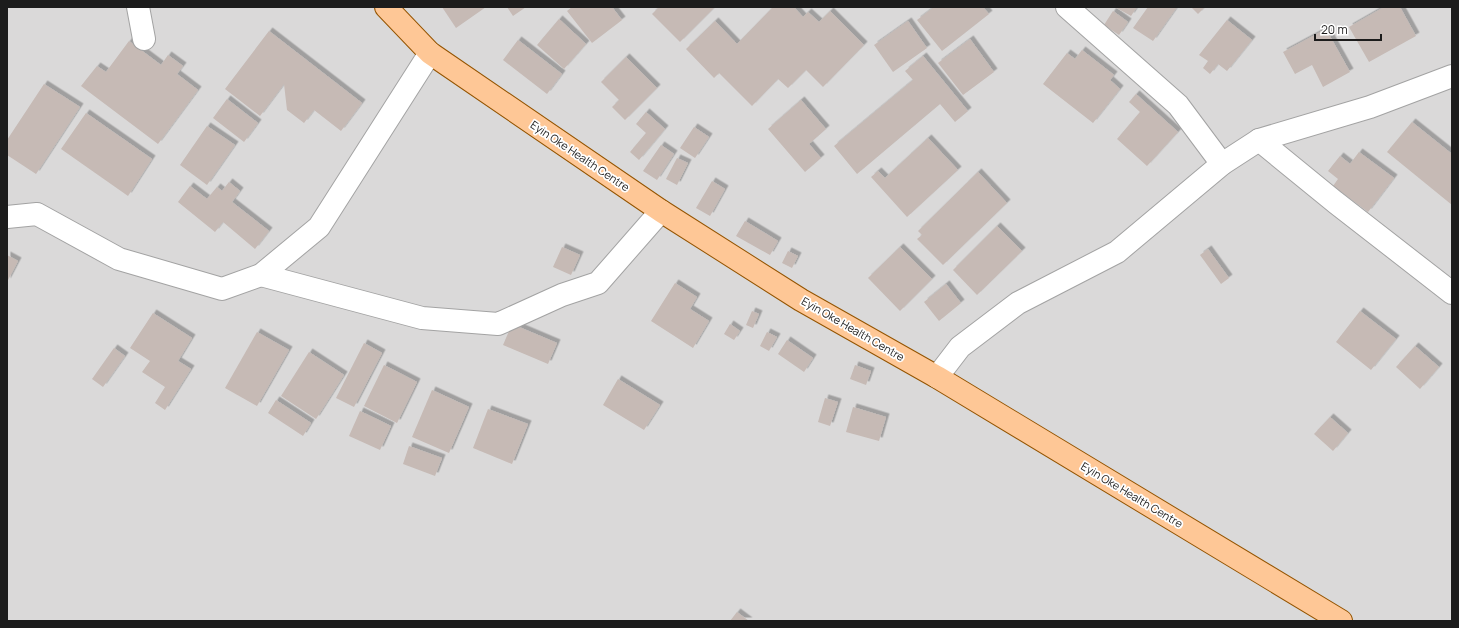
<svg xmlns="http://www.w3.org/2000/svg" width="1459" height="628" font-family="Manrope,sans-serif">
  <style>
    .residential { fill: #dad9d9 }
    .building { fill: #c6bab5; filter: url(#shadow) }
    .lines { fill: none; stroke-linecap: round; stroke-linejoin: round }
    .minor-casing { stroke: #a3a3a3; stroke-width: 24 }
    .major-casing { stroke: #945400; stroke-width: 24 }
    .minor { stroke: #fff; stroke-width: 22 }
    .major { stroke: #fec796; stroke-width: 22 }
    .labels { text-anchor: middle; stroke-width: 3.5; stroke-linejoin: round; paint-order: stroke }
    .street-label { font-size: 11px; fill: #1c1c1c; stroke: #fff }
  </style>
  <defs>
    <filter id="shadow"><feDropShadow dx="3.5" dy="-3.5" stdDeviation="0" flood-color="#0004"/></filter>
  </defs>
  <rect width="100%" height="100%" fill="#eee8e1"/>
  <rect class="residential" x="7" y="7" width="1445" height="614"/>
  <g class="building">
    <polygon points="442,7 486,7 456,28"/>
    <polygon points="507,7 526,7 513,16"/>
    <polygon points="572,7 612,7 622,20 592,43 567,11"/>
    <polygon points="659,7 715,7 680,42 652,14"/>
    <polygon points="773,7 794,7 803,17 808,12 819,22 830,11 864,45 823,87 806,70 788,88 778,79 752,106 719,73 714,78 686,49 715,21 737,44"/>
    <polygon points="934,7 983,7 989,14 942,51 917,20"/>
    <polygon points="1115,7 1137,7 1131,16"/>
    <polygon points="1148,7 1177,7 1153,41 1133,28"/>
    <polygon points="1191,7 1205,7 1198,14"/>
    <polygon points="1384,7 1400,7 1416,36 1369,62 1349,27"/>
    <polygon points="1113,11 1128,22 1119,35 1104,25"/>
    <polygon points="559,19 586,44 564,69 537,45"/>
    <polygon points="1227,20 1252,40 1227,71 1218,64 1210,74 1203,68 1208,61 1199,55"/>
    <polygon points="908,21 927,48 893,72 874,45"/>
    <polygon points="1326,29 1350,72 1323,87 1312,65 1295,74 1283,52"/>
    <polygon points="269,31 362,103 341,131 314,110 304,123 287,110 284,84 260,116 225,89"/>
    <polygon points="970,39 994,72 963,95 938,63"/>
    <polygon points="518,40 562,74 547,94 503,60"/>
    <polygon points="129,41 161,65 168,55 183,66 177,74 198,90 158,144 81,86 97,66 106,72"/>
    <polygon points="1082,50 1114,75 1110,80 1120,89 1093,123 1043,84 1067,53 1075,59"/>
    <polygon points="923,56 968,111 955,122 940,104 857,174 834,146 913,80 905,71"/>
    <polygon points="626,57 657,88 625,120 612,107 619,100 601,82"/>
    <polygon points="44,84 80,107 36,174 7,155 7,140"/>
    <polygon points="1136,94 1178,132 1147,166 1117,139 1140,112 1129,102"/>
    <polygon points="227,99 258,123 244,142 213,118"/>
    <polygon points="801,100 826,129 809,144 821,158 805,172 768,129"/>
    <polygon points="646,112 665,129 639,160 630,152 646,133 636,124"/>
    <polygon points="86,113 152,159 128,196 61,149"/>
    <polygon points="1412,122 1452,154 1452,205 1387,152"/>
    <polygon points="207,126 235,145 207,185 180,165"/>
    <polygon points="694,127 709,137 695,158 680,148"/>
    <polygon points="928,138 958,170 907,217 871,177 878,171 885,178"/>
    <polygon points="661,145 674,154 657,180 643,171"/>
    <polygon points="1359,152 1394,178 1368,212 1333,186 1338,179 1328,171 1340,156 1350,164"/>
    <polygon points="677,158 688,163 677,185 666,179"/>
    <polygon points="978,172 1007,203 943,265 917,239 922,235 918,231"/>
    <polygon points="712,181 725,189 710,216 696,208"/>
    <polygon points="229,182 240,191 232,202 269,231 255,249 223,222 215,232 178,202 190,186 207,199 217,187 222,191"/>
    <polygon points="745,221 778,241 770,255 736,236"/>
    <polygon points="997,226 1022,251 977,295 953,270"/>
    <polygon points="562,247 580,255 571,275 553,267"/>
    <polygon points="900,247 932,279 900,311 868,278"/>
    <polygon points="1208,249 1229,278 1221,284 1200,255"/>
    <polygon points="788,251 798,256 792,268 782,263"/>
    <polygon points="7,255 18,261 7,282"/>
    <polygon points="675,283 697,297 690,309 709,321 693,348 651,321"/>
    <polygon points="946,284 961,303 939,321 924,302"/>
    <polygon points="752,311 759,314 753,328 746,325"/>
    <polygon points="1360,311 1396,339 1371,370 1336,342"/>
    <polygon points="153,313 192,338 178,361 191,369 165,410 155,403 165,387 142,372 150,361 130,348"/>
    <polygon points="512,324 557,343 548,364 503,345"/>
    <polygon points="730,324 740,331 734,340 724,334"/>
    <polygon points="257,332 289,350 257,406 225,388"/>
    <polygon points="767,332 777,337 769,351 760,346"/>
    <polygon points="787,340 813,358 804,372 778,354"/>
    <polygon points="364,343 382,353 354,407 336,398"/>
    <polygon points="1415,346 1439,367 1420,389 1396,367"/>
    <polygon points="114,348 125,356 103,387 92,379"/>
    <polygon points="309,352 344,375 316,419 281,396"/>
    <polygon points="384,365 417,382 397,423 364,406"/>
    <polygon points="855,365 871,371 866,385 850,379"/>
    <polygon points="618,379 660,405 644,430 603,405"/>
    <polygon points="432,390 469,407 449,453 412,437"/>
    <polygon points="825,398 838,402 830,426 818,422"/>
    <polygon points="276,400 311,423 303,436 268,413"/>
    <polygon points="853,407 886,417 879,441 846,432"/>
    <polygon points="488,409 528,424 512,464 473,448"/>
    <polygon points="360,411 391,426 380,450 349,436"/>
    <polygon points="1330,417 1348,433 1333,451 1314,434"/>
    <polygon points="409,446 442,458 435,476 403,464"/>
    <polygon points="737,612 749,621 730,621"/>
  </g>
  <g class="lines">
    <g class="minor-casing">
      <g id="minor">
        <polyline points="138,7 144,39"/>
        <polyline points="1067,7 1178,105 1222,164"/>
        <polyline points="1259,140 1335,202 1452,293"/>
        <polyline points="7,217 37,214 119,259 222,289 261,275 319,227 430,53"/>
        <polyline points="261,275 422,318 498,324 562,295 598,283 661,211"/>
        <polyline points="937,377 960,347 1018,303 1117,252 1222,164 1259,140 1370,107 1452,76"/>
      </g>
    </g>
    <g class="major-casing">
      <polyline id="major" points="386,7 430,53 661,211 801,300 937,377 1341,621"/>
    </g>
    <use href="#minor" class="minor"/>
    <use href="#major" class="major"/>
  </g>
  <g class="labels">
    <g class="street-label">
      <text transform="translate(580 156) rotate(34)" y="4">Eyin Oke Health Centre</text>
      <text transform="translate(853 329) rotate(30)" y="4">Eyin Oke Health Centre</text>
      <text transform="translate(1132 495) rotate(31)" y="4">Eyin Oke Health Centre</text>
    </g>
  </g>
  <rect width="1459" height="628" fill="none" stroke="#1c1c1c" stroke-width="16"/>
  <path d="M1315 34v6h66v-6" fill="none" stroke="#1c1c1c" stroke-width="2"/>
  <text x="1321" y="34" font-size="12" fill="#1c1c1c" stroke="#ffffff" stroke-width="3" paint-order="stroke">20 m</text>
</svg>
